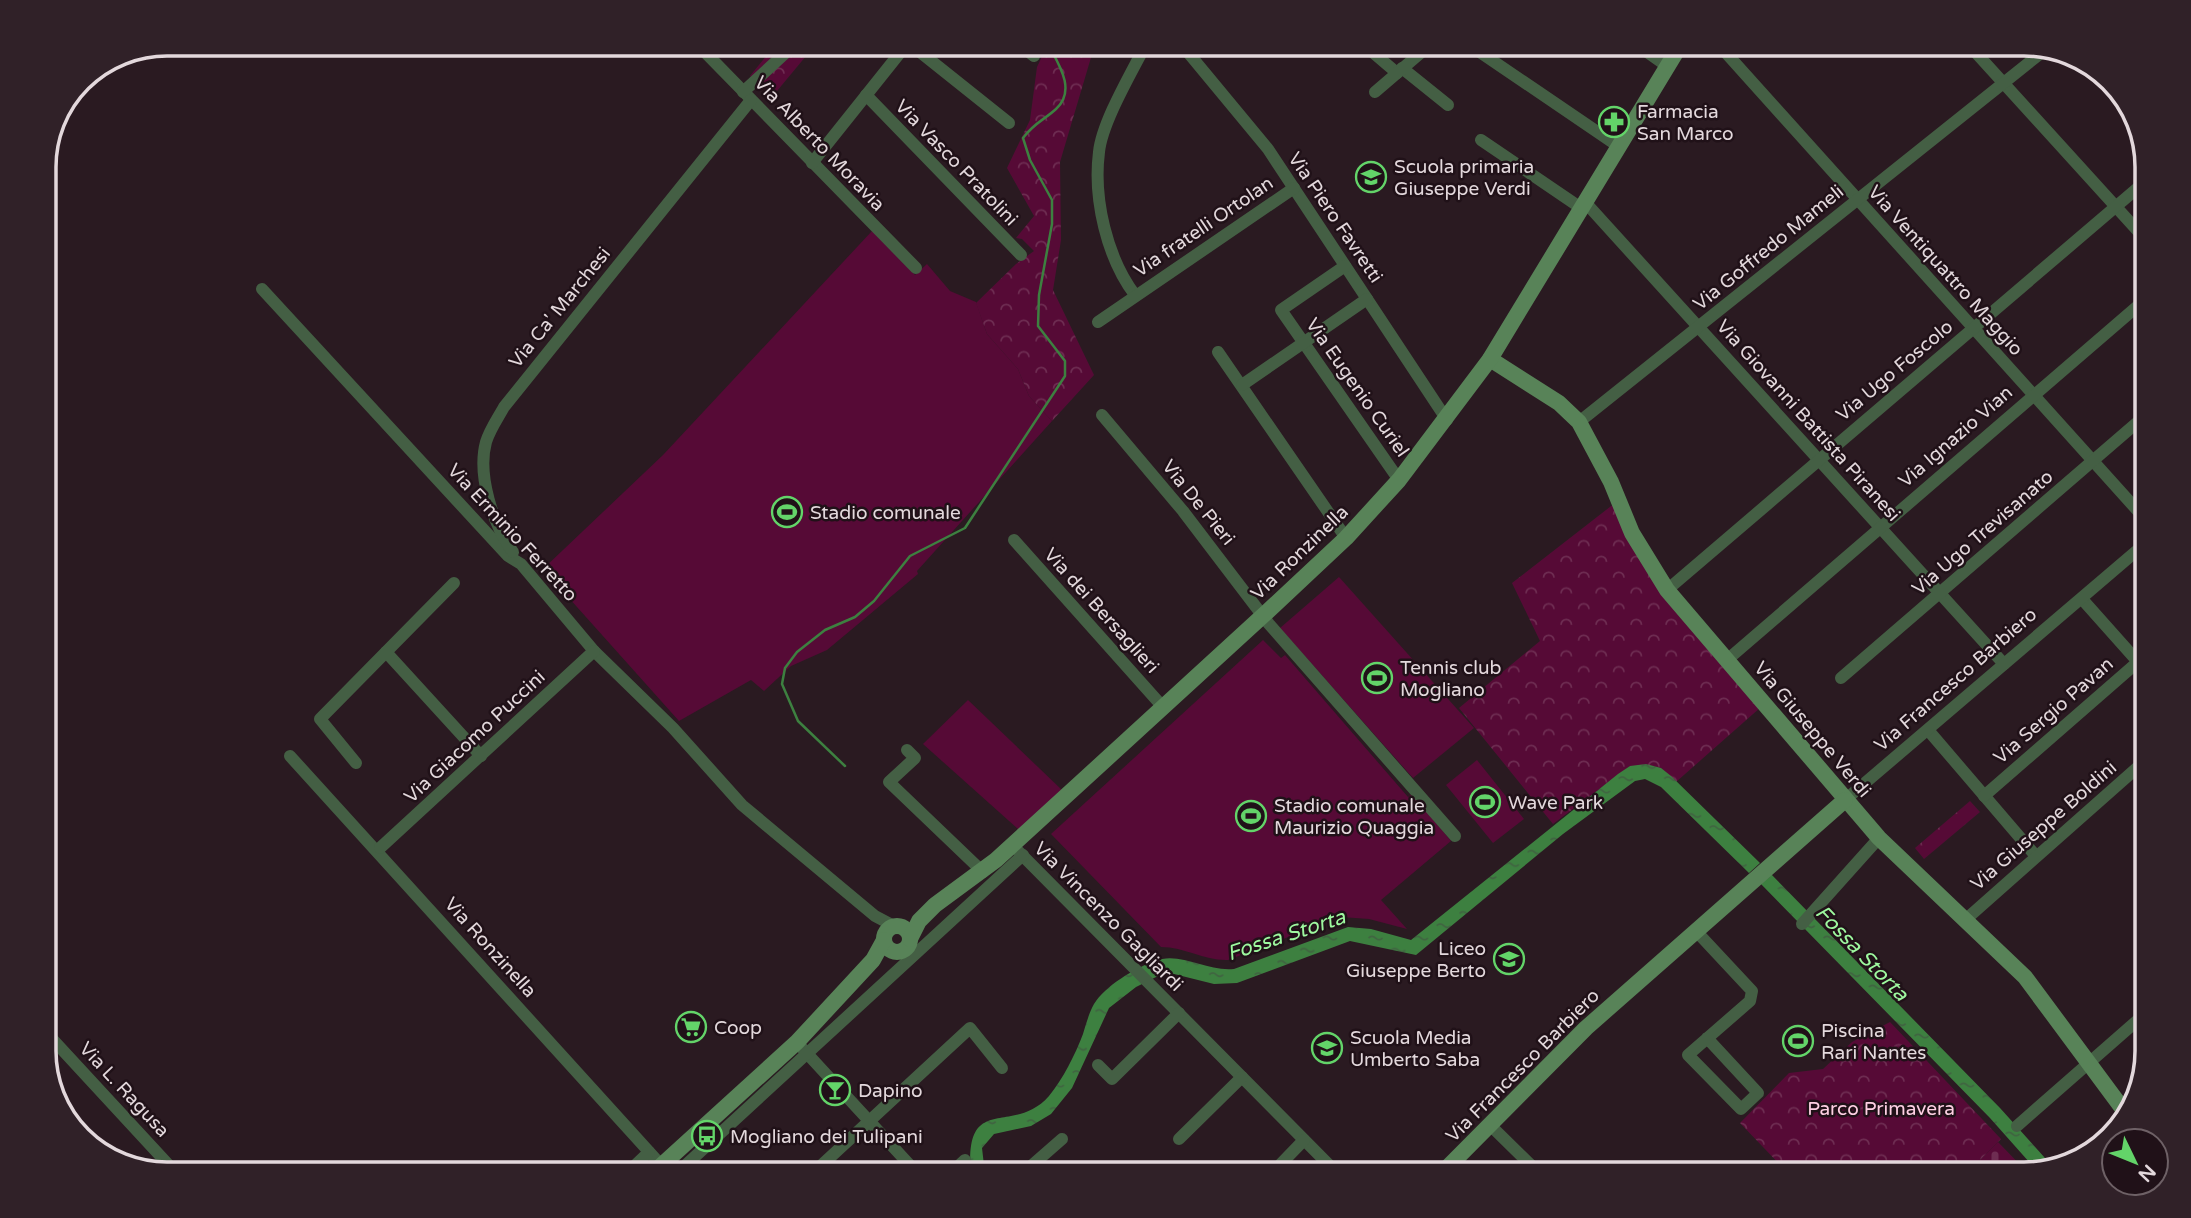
<svg xmlns="http://www.w3.org/2000/svg" width="2191" height="1218" font-family="'Varela Round',sans-serif">
  <style>
    .green { fill: #560a36 }
    .cemetery { fill: url(#cemetery-stones) }
    .park { fill: url(#park-crowns) }
    .water { fill: url(#water-ripples) }
    .lines { fill: none; stroke-linecap: round; stroke-linejoin: round }
    .stream { stroke: #3d8040; stroke-width: 2.5 }
    .street { stroke: #445f44; stroke-width: 12 }
    .secondary { stroke: #588358; stroke-width: 16 }
    .labels { text-anchor: middle; stroke-width: 5; stroke-linejoin: round; paint-order: stroke }
    .poi-label { font-size: 19px; fill: #e3d8dc; stroke: #201118; text-anchor: start }
    .street-label { font-size: 19px; fill: #e3d8dc; stroke: #201118 }
    .park-label { font-size: 19px; fill: #fecfe3; stroke: #201118 }
    .water-label { font-size: 21px; font-style: italic; fill: #9ef89f; stroke: #201118 }
    .rim { fill: none; stroke: #e3d8dc; stroke-width: 3.5 }
  </style>
  <defs>
    <pattern id="cemetery-stones" width="16" height="16" patternUnits="userSpaceOnUse" patternTransform="scale(1.75)"><rect width="16" height="16" fill="#560a36"/><path d="M2 7V4a2 2 0 0 1 4 0v3zM10 15v-3a2 2 0 0 1 4 0v3z" fill="#6e2d52"/></pattern>
    <pattern id="park-crowns" width="20" height="18" patternUnits="userSpaceOnUse" patternTransform="scale(1.75)"><rect width="20" height="18" fill="#560a36"/><path d="M2 6a3 3 0 1 1 6 0M12 15a3 3 0 1 1 6 0" fill="none" stroke="#6e2d52"/></pattern>
    <pattern id="water-ripples" width="26" height="14" patternUnits="userSpaceOnUse" patternTransform="scale(1.75)"><rect width="26" height="14" fill="#3d8040"/><path d="M2 4q2-2 4 0t4 0M15 11q2-2 4 0t4 0" fill="none" stroke="#406441"/></pattern>
  </defs>
  <rect width="100%" height="100%" fill="#2a1a21"/>
  <g class="green">
    <polygon points="872,231 915,275 927,264 950,291 976,302 987,334 1018,369 1029,396 1052,421 917,571 918,574 827,650 791,666 764,691 751,680 679,721 543,569 663,455"/>
    <polygon points="1339,577 1474,728 1413,778 1280,628"/>
    <path d="M 1263,640 L 1281,658 L 1285,655 L 1408,797 L 1412,794 L 1451,841 L 1381,900 L 1407,929 L 1369,919 L 1341,917 L 1228,960 C 1205,961 1185,947 1161,947 L 1051,834 Z"/>
    <polygon points="968,700 1062,790 1019,830 923,744"/>
    <polygon points="1477,760 1524,819 1493,843 1446,785"/>
  </g>
  <polygon class="cemetery" points="1998,1142 2028,1173 1966,1174"/>
  <g class="park">
    <polygon points="776,44 816,44 772,97 750,76"/>
    <polygon points="1048,44 1095,44 1060,162 1061,240 1053,290 1094,375 1052,421 1029,396 1018,369 987,334 976,303 1016,264 1034,251 1022,239 1016,238 1034,216 1007,168 1030,120 1037,67"/>
    <polygon points="1615,503 1761,707 1676,782 1660,768 1630,766 1553,824 1459,708 1540,641 1512,583"/>
    <polygon points="1970,801 1980,812 1924,859 1915,848"/>
    <polygon points="1890,1022 2001,1139 1966,1174 1789,1174 1740,1123 1789,1073 1823,1069 1852,1042"/>
  </g>
  <g class="water">
    <path d="M 1646,764 L 1661,768 L 1671,776 L 1760,863 L 1749,873 L 1661,787 L 1645,779 L 1635,781 L 1563,834 L 1416,955 L 1350,941 L 1237,983 L 1214,984 L 1166,972 L 1136,987 L 1109,1008 L 1072,1088 L 1051,1114 L 1031,1126 L 994,1134 L 982,1148 L 985,1174 L 971,1174 C 964,1091 1013,1137 1049,1096 C 1063,1079 1075,1055 1083,1034 C 1086,1024 1089,1013 1094,1004 C 1105,986 1135,968 1155,961 C 1180,951 1207,972 1234,969 L 1348,927 L 1371,929 L 1411,940 L 1618,774 L 1630,766 Z"/>
    <polygon points="1771,874 2000,1108 2053,1167 2037,1171 1990,1118 1760,883"/>
  </g>
  <g class="lines">
    <path class="stream" d="M 845,766 L 798,721 L 782,684 L 785,668 L 797,652 L 825,630 L 855,617 L 874,601 L 910,556 L 965,528 L 1065,376 L 1065,361 L 1038,326 L 1039,295 L 1052,224 L 1052,200 L 1030,160 L 1023,138 C 1034,123 1044,120 1056,109 C 1077,90 1058,63 1048,44"/>
    <g class="street">
      <polyline points="697,44 916,268"/>
      <polyline points="910,44 1009,123"/>
      <polyline points="1019,44 1034,56"/>
      <polyline points="1181,44 1268,149 1447,420"/>
      <polyline points="1363,44 1397,73"/>
      <polyline points="1468,44 1618,146"/>
      <polyline points="1636,44 1667,66"/>
      <polyline points="1718,44 2147,521"/>
      <polyline points="1968,44 2147,241"/>
      <polyline points="1402,68 1448,105"/>
      <polyline points="743,92 795,44"/>
      <polyline points="1375,92 1431,44"/>
      <polyline points="866,95 1021,255"/>
      <polyline points="1481,140 1581,208"/>
      <polyline points="812,163 907,44"/>
      <polyline points="1585,202 2004,664"/>
      <polyline points="1345,266 1281,310 1399,480"/>
      <polyline points="262,289 508,556 521,564 594,651 673,728 742,805 875,916 894,926"/>
      <path d="M 1135,295 C 1107,258 1093,199 1099,152 C 1102,122 1132,72 1146,44"/>
      <polyline points="1098,322 1294,188"/>
      <polyline points="1218,352 1346,538"/>
      <polyline points="1242,385 1367,299"/>
      <polyline points="1102,415 1183,511 1269,624 1455,836"/>
      <polyline points="1579,422 2046,49"/>
      <polyline points="1014,540 1162,706"/>
      <path d="M 513,552 C 493,525 477,475 486,442 C 490,429 498,418 504,407 L 751,100"/>
      <polyline points="1667,590 2147,180"/>
      <polyline points="2082,599 2147,672"/>
      <polyline points="386,652 481,756"/>
      <polyline points="1727,660 2147,298"/>
      <polyline points="1841,678 2147,414"/>
      <polyline points="1928,730 2035,855"/>
      <polyline points="907,750 915,758 889,782 983,872"/>
      <polyline points="290,756 662,1166"/>
      <polyline points="356,763 320,719 454,583"/>
      <polyline points="1984,796 2147,654"/>
      <polyline points="1845,800 2147,542"/>
      <polyline points="380,848 594,651"/>
      <polyline points="1018,851 1338,1174"/>
      <polyline points="1964,921 2147,759"/>
      <polyline points="1802,924 1879,838"/>
      <polyline points="1696,931 1752,991 1750,1001 1688,1055 1741,1109 1758,1093 1707,1038"/>
      <polyline points="44,1030 177,1174"/>
      <polyline points="802,1048 918,1174"/>
      <polyline points="1098,1065 1112,1079 1179,1013"/>
      <polyline points="1490,1125 1540,1174"/>
      <polyline points="2017,1126 2147,1012"/>
      <polyline points="1179,1139 1242,1077"/>
      <polyline points="626,1174 649,1152"/>
      <polyline points="676,1174 1023,855"/>
      <polyline points="812,1174 970,1028 1002,1068"/>
      <polyline points="950,1174 965,1160"/>
      <polyline points="1022,1174 1062,1139"/>
      <polyline points="1271,1174 1304,1140"/>
    </g>
    <g class="secondary">
      <polyline points="1490,359 1559,403 1579,422 1611,482 1632,533 1667,590 1879,838 2025,977 2128,1116"/>
      <circle cx="897" cy="939" r="13"/>
      <polyline points="910,939 919,921 935,905 996,860 1267,612 1346,538 1399,480 1490,359 1681,44"/>
      <polyline points="652,1174 797,1042 873,960 884,940"/>
      <polyline points="1441,1174 1586,1028 1845,800"/>
    </g>
  </g>
  <defs>
    <g id="pharmacy-ring" transform="scale(1.575)"><circle r="9.5" fill="#201118" stroke="#63d469" stroke-width="1.5"/><path d="M-2-6h4v4h4v4h-4v4h-4v-4h-4v-4h4Z" fill="#63d469"/></g>
    <g id="school-ring" transform="scale(1.575)"><circle r="9.5" fill="#201118" stroke="#63d469" stroke-width="1.5"/><path d="M0-5L7-2L0 1L-7-2ZM-4 1L0 2.5L4 1V4Q0 6-4 4Z" fill="#63d469"/></g>
    <g id="stadium-ring" transform="scale(1.575)"><circle r="9.5" fill="#201118" stroke="#63d469" stroke-width="1.5"/><path d="M0-5a6.5 5 0 1 0 0 10a6.5 5 0 1 0 0-10ZM-3.5-1.8h7v3.6h-7Z" fill="#63d469"/></g>
    <g id="supermarket-ring" transform="scale(1.575)"><circle r="9.5" fill="#201118" stroke="#63d469" stroke-width="1.5"/><path d="M-6-5.5h2.5l.6 2H6L4.5 2H-2.5L-4.4-4H-6ZM-1.5 3.2a1.3 1.3 0 1 0 .1 0ZM3 3.2a1.3 1.3 0 1 0 .1 0Z" fill="#63d469"/></g>
    <g id="bar-ring" transform="scale(1.575)"><circle r="9.5" fill="#201118" stroke="#63d469" stroke-width="1.5"/><path d="M-6-5H6L.8 .8V4.5H3.5V6h-7V4.5H-.8V.8Z" fill="#63d469"/></g>
    <g id="bus-ring" transform="scale(1.575)"><circle r="9.5" fill="#201118" stroke="#63d469" stroke-width="1.5"/><path d="M-5-6H5V4H4V6H2V4H-2V6H-4V4H-5ZM-3.5-4V0h7V-4ZM-3.5 1.2v1.5H-2V1.2ZM2 1.2v1.5H3.5V1.2Z" fill="#63d469"/></g>
  </defs>
  <g fill-rule="evenodd">
    <use href="#pharmacy-ring" x="1614" y="122"/>
    <use href="#school-ring" x="1371" y="177"/>
    <use href="#stadium-ring" x="787" y="512"/>
    <use href="#stadium-ring" x="1377" y="678"/>
    <use href="#stadium-ring" x="1485" y="802"/>
    <use href="#stadium-ring" x="1251" y="816"/>
    <use href="#school-ring" x="1509" y="959"/>
    <use href="#supermarket-ring" x="691" y="1027"/>
    <use href="#stadium-ring" x="1798" y="1041"/>
    <use href="#school-ring" x="1327" y="1048"/>
    <use href="#bar-ring" x="835" y="1090"/>
    <use href="#bus-ring" x="707" y="1136"/>
  </g>
  <g class="labels">
    <g class="poi-label">
      <text x="1637" y="118">Farmacia<tspan x="1637" dy="22">San Marco</tspan></text>
      <text x="1394" y="173">Scuola primaria<tspan x="1394" dy="22">Giuseppe Verdi</tspan></text>
      <text x="810" y="519">Stadio comunale</text>
      <text x="1400" y="674">Tennis club<tspan x="1400" dy="22">Mogliano</tspan></text>
      <text x="1508" y="809">Wave Park</text>
      <text x="1274" y="812">Stadio comunale<tspan x="1274" dy="22">Maurizio Quaggia</tspan></text>
      <text x="1486" y="955" text-anchor="end">Liceo<tspan x="1486" dy="22">Giuseppe Berto</tspan></text>
      <text x="714" y="1034">Coop</text>
      <text x="1821" y="1037">Piscina<tspan x="1821" dy="22">Rari Nantes</tspan></text>
      <text x="1350" y="1044">Scuola Media<tspan x="1350" dy="22">Umberto Saba</tspan></text>
      <text x="858" y="1097">Dapino</text>
      <text x="730" y="1143">Mogliano dei Tulipani</text>
    </g>
    <g class="street-label">
      <text transform="translate(820 143) rotate(46)" y="7">Via Alberto Moravia</text>
      <text transform="translate(957 162) rotate(46)" y="7">Via Vasco Pratolini</text>
      <text transform="translate(1336 217) rotate(56)" y="7">Via Piero Favretti</text>
      <text transform="translate(1203 226) rotate(-34)" y="7">Via fratelli Ortolan</text>
      <text transform="translate(1768 247) rotate(-39)" y="7">Via Goffredo Mameli</text>
      <text transform="translate(1946 270) rotate(48)" y="7">Via Ventiquattro Maggio</text>
      <text transform="translate(559 307) rotate(-51)" y="7">Via Ca' Marchesi</text>
      <text transform="translate(1894 370) rotate(-40)" y="7">Via Ugo Foscolo</text>
      <text transform="translate(1358 387) rotate(55)" y="7">Via Eugenio Curiel</text>
      <text transform="translate(1809 420) rotate(48)" y="7">Via Giovanni Battista Piranesi</text>
      <text transform="translate(1955 436) rotate(-41)" y="7">Via Ignazio Vian</text>
      <text transform="translate(1199 502) rotate(51)" y="7">Via De Pieri</text>
      <text transform="translate(513 532) rotate(47)" y="7">Via Erminio Ferretto</text>
      <text transform="translate(1982 532) rotate(-41)" y="7">Via Ugo Trevisanato</text>
      <text transform="translate(1299 552) rotate(-44)" y="7">Via Ronzinella</text>
      <text transform="translate(1102 610) rotate(48)" y="7">Via dei Bersaglieri</text>
      <text transform="translate(1955 679) rotate(-41)" y="7">Via Francesco Barbiero</text>
      <text transform="translate(2053 710) rotate(-41)" y="7">Via Sergio Pavan</text>
      <text transform="translate(1813 729) rotate(50)" y="7">Via Giuseppe Verdi</text>
      <text transform="translate(474 736) rotate(-43)" y="7">Via Giacomo Puccini</text>
      <text transform="translate(2043 825) rotate(-41)" y="7">Via Giuseppe Boldini</text>
      <text transform="translate(1109 916) rotate(45)" y="7">Via Vincenzo Gagliardi</text>
      <text transform="translate(491 947) rotate(48)" y="7">Via Ronzinella</text>
      <text transform="translate(1522 1065) rotate(-45)" y="7">Via Francesco Barbiero</text>
      <text transform="translate(125 1089) rotate(47)" y="7">Via L. Ragusa</text>
    </g>
    <g class="park-label">
      <text x="1881" y="1115">Parco Primavera</text>
    </g>
    <g class="water-label">
      <text transform="translate(1286 935) rotate(-18)" y="7">Fossa Storta</text>
      <text transform="translate(1862 953) rotate(46)" y="7">Fossa Storta</text>
    </g>
  </g>
  <path d="M0 0H2191V1218H0ZM167 56H2024A111 111 0 0 1 2135 167V1051A111 111 0 0 1 2024 1162H167A111 111 0 0 1 56 1051V167A111 111 0 0 1 167 56Z" fill="#302128" fill-rule="evenodd"/>
  <path class="rim" d="M167 56H2024A111 111 0 0 1 2135 167V1051A111 111 0 0 1 2024 1162H167A111 111 0 0 1 56 1051V167A111 111 0 0 1 167 56Z"/>
  <g transform="translate(2135 1162) rotate(133)"><circle r="33" fill="#201118" stroke="#6e6166" stroke-width="2"/>
  <path d="M0-5L12 26L0 18L-12 26Z" fill="#63d469"/>
  <text y="-10" font-size="19" font-weight="bold" text-anchor="middle" fill="#e3d8dc">N</text>
  </g>
</svg>
